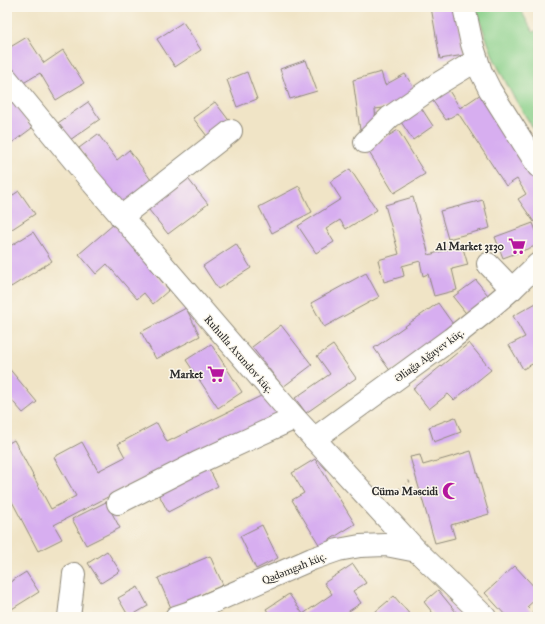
<svg xmlns="http://www.w3.org/2000/svg" width="545" height="624" font-family="'IM FELL Great Primer',serif">
  <style>
    .green { fill: #8ad08a; stroke: #5a7e5a }
    .building { fill: #d7aef0 }
    .lines { fill: none; stroke-linecap: round; stroke-linejoin: round }
    .minor-casing { stroke: #8e8878; stroke-width: 24 }
    .path { stroke: #8e8878; stroke-width: 2.5; stroke-dasharray: 1 3; stroke-linecap: butt }
    .minor { stroke: #fff; stroke-width: 22 }
    .labels { text-anchor: middle; stroke-width: 3; stroke-linejoin: round; paint-order: stroke }
    .poi-label { font-size: 11px; font-weight: bold; fill: #2b2b2b; stroke: #fbf7ec; text-anchor: end }
    .street-label { font-size: 11px; fill: #2b2b2b; stroke: #fbf7ec }
  </style>
  <rect width="100%" height="100%" fill="#fbf7ec"/>
  <filter id="ink" filterUnits="userSpaceOnUse"><feTurbulence type="fractalNoise" baseFrequency=".025" numOctaves="2"/><feDisplacementMap in="SourceGraphic" scale="8" xChannelSelector="R" yChannelSelector="G"/><feConvolveMatrix kernelMatrix="1 2 1 2 8 2 1 2 1" color-interpolation-filters="sRGB"/></filter>
  <filter id="wash" filterUnits="userSpaceOnUse"><feTurbulence type="fractalNoise" baseFrequency=".012" numOctaves="4" result="noise"/><feDisplacementMap in="SourceGraphic" scale="16" xChannelSelector="R" yChannelSelector="G"/><feGaussianBlur stdDeviation="0.9" result="paint"/><feColorMatrix in="noise" values="0 0 0 0 0 0 0 0 0 0 0 0 0 0 0 0 0 1.4 0 .05"/><feComposite in="paint" operator="in"/></filter>
  <g filter="url(#wash)">
    <rect width="100%" height="100%" fill="#f0e4c6"/>
    <polygon class="green" points="475,7 519,7 533,32 538,30 538,136 513,96 494,59"/>
    <g id="blocks">
      <g class="building">
        <polygon points="431,7 456,7 464,55 440,59"/>
        <polygon points="7,22 11,28 7,31"/>
        <polygon points="183,22 201,50 175,67 157,39"/>
        <polygon points="27,37 44,63 63,50 84,83 56,100 40,73 20,85 7,63 7,49"/>
        <polygon points="306,60 317,91 290,99 280,69"/>
        <polygon points="247,72 257,99 237,107 227,80"/>
        <polygon points="381,72 385,85 405,74 416,91 391,107 375,109 376,124 360,130 353,80"/>
        <polygon points="446,86 460,108 481,94 538,181 538,220 534,222 518,199 526,194 517,179 506,186 458,113 446,120 430,97"/>
        <polygon points="7,92 32,128 9,145 7,142"/>
        <polygon points="88,102 100,119 70,140 58,123"/>
        <polygon points="215,102 231,123 210,140 193,118"/>
        <polygon points="420,106 433,126 413,140 399,119"/>
        <polygon points="398,130 425,174 394,193 367,149"/>
        <polygon points="98,134 117,160 129,150 154,184 122,207 79,148"/>
        <polygon points="350,169 377,210 346,229 340,220 326,229 334,242 316,253 298,226 341,199 330,182"/>
        <polygon points="185,175 208,204 168,234 145,205"/>
        <polygon points="299,186 312,212 272,233 259,207"/>
        <polygon points="19,191 35,214 12,229 7,222 7,199"/>
        <polygon points="413,197 429,255 462,245 468,265 452,269 457,290 434,296 428,274 423,276 420,261 402,266 404,276 384,282 378,260 399,254 385,205"/>
        <polygon points="483,200 490,228 448,239 440,211"/>
        <polygon points="533,223 538,236 538,245 503,258 495,237"/>
        <polygon points="114,224 169,290 153,304 144,293 137,299 107,264 96,274 79,254"/>
        <polygon points="33,232 52,261 11,287 7,281 7,248"/>
        <polygon points="236,244 251,268 218,289 203,266"/>
        <polygon points="366,273 379,297 324,327 311,303"/>
        <polygon points="476,280 491,299 469,317 453,297"/>
        <polygon points="538,302 538,361 523,369 509,345 525,337 513,316"/>
        <polygon points="438,303 455,327 391,372 374,348"/>
        <polygon points="186,308 200,336 156,359 141,332"/>
        <polygon points="281,325 312,365 283,387 252,347"/>
        <polygon points="469,343 491,370 454,400 448,394 429,409 413,389"/>
        <polygon points="211,344 242,392 218,408 186,360"/>
        <polygon points="333,345 356,378 306,413 295,398 330,374 317,356"/>
        <polygon points="7,366 37,402 23,413 7,395"/>
        <polygon points="265,394 282,414 127,487 54,525 62,539 38,551 7,492 7,444 14,440 51,509 76,496 54,457 82,442 98,471 125,457 118,444 157,423 167,442"/>
        <polygon points="455,417 461,432 434,442 429,427"/>
        <polygon points="471,451 489,514 451,525 455,538 435,543 410,457 420,455 423,465"/>
        <polygon points="315,459 355,524 320,546 292,500 304,493 292,473"/>
        <polygon points="207,465 218,486 168,512 157,491"/>
        <polygon points="106,502 120,528 86,545 72,519"/>
        <polygon points="262,525 278,558 256,569 240,536"/>
        <polygon points="107,551 120,571 101,583 88,563"/>
        <polygon points="210,556 223,585 171,608 158,578"/>
        <polygon points="353,564 366,583 353,591 361,603 340,617 271,617 266,609 289,594 303,614 332,594 324,583"/>
        <polygon points="515,566 538,591 538,597 527,607 537,617 507,617 485,593"/>
        <polygon points="26,572 39,592 7,612 7,584"/>
        <polygon points="138,587 148,606 129,617 118,598"/>
        <polygon points="438,590 460,617 436,617 424,602"/>
        <polygon points="394,596 412,617 369,617"/>
      </g>
    </g>
  </g>
  <g filter="url(#ink)">
    <use href="#blocks" fill-opacity="0" stroke="#8e8878" stroke-width="1"/>
    <g class="lines">
      <g class="minor-casing">
        <g id="minor">
          <polyline points="464,7 472,44 481,72 490,90 538,166"/>
          <polyline points="7,79 90,180 295,418 417,551 485,617"/>
          <polyline points="365,142 390,117 436,85 477,60"/>
          <polyline points="121,217 231,131"/>
          <polyline points="488,264 512,289"/>
          <polyline points="314,439 451,339 485,312 512,289 538,264"/>
          <polyline points="118,503 197,463 295,418"/>
          <polyline points="69,617 74,574"/>
          <polyline points="176,617 188,613 312,559 338,550 360,546 386,545 417,551"/>
        </g>
      </g>
      <polyline class="path" points="393,494 410,481"/>
      <use href="#minor" class="minor"/>
    </g>
  </g>
  <defs>
    <g id="supermarket-bare" transform="scale(1.38)"><path d="M-6-5.5h2.5l.6 2H6L4.5 2H-2.5L-4.4-4H-6ZM-1.5 3.2a1.3 1.3 0 1 0 .1 0ZM3 3.2a1.3 1.3 0 1 0 .1 0Z" fill="#b5179e" stroke="#fbf7ec" stroke-width="2.5" paint-order="stroke"/></g>
    <g id="mosque-bare" transform="scale(1.38)"><path d="M3.5-4.9A6 6 0 1 0 3.5 4.9A5 5 0 1 1 3.5-4.9Z" fill="#b5179e" stroke="#fbf7ec" stroke-width="2.5" paint-order="stroke"/></g>
  </defs>
  <g fill-rule="evenodd">
    <use href="#supermarket-bare" x="517" y="246"/>
    <use href="#supermarket-bare" x="216" y="374"/>
    <use href="#mosque-bare" x="451" y="491"/>
  </g>
  <g class="labels">
    <g class="poi-label">
      <text x="504" y="250">Al Market 3130</text>
      <text x="203" y="378">Market</text>
      <text x="438" y="495">Cümə Məscidi</text>
    </g>
    <g class="street-label">
      <text transform="translate(239 354) rotate(49)" y="4">Ruhulla Axundov küç.</text>
      <text transform="translate(429 355) rotate(-36)" y="4">Əliağa Ağayev küç.</text>
      <text transform="translate(294 568) rotate(-22)" y="4">Qədəmgah küç.</text>
    </g>
  </g>
  <rect width="545" height="624" fill="none" stroke="#fbf7ec" stroke-width="24"/>
</svg>
